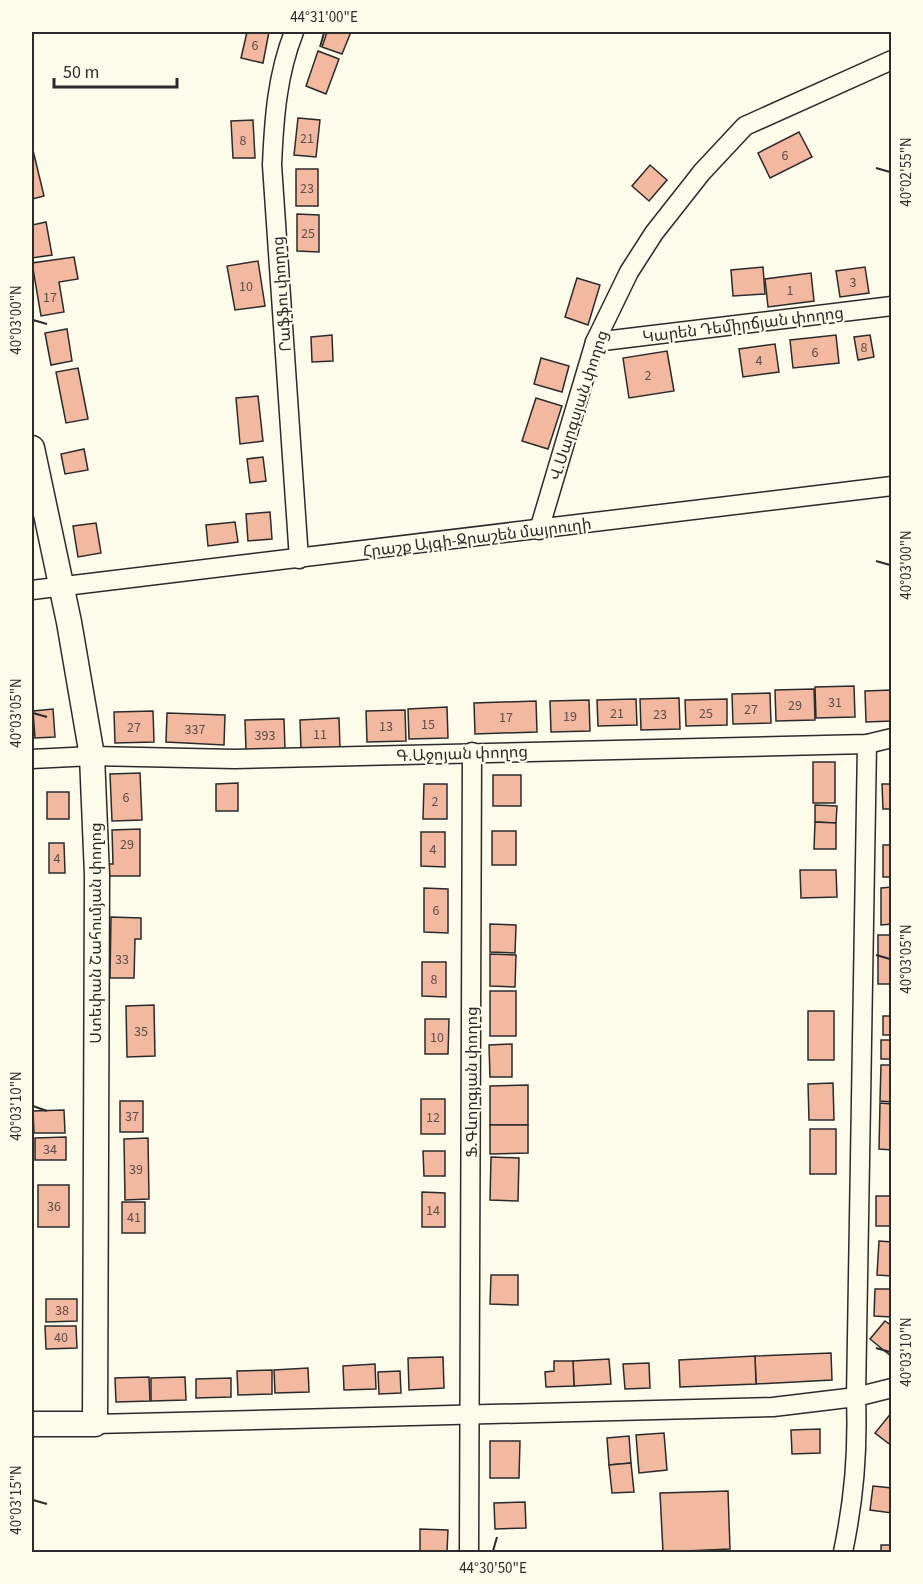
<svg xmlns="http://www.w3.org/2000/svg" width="923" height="1584" font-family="'Source Sans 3','Noto Sans Armenian',sans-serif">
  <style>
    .building { fill: #f2b8a0; stroke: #2b2b2b; stroke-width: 1.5 }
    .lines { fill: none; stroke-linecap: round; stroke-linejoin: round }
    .minor-casing { stroke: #2b2b2b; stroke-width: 21 }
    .major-casing { stroke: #2b2b2b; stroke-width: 27 }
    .minor { stroke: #fdfbea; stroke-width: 18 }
    .major { stroke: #fdfbea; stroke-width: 24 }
    .ticks { fill: none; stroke: #2b2b2b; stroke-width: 2 }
    .labels { text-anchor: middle; stroke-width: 4.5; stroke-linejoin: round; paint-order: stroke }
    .number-label { font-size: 14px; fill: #5d4e48 }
    .street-label { font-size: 16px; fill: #2b2b2b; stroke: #fdfbea }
    .neatline { fill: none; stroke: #2b2b2b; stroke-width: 2 }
    .ticks-label { font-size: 15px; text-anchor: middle; fill: #2b2b2b }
  </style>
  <rect width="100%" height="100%" fill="#fdfbea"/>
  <g class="building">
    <polygon points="247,32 269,32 263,63 241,58"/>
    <polygon points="327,32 351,32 342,54 322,47"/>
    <polygon points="318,51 339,59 326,94 306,86"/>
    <polygon points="298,118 320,120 316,157 294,155"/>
    <polygon points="253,120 255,158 233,158 231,121"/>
    <polygon points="799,132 812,157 770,178 758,153"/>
    <polygon points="32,146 44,196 32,199"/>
    <polygon points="650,165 667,180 649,201 632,186"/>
    <rect x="296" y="169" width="22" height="37"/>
    <polygon points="297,214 319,215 319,252 297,251"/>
    <polygon points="46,222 52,255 32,258 32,225"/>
    <polygon points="74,257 78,279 59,282 64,312 41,316 32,263"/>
    <polygon points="258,261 265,306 235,310 227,266"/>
    <polygon points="763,267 765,294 733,296 731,270"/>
    <polygon points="865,267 869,293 840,297 836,271"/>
    <polygon points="811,273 814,301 768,307 765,279"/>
    <polygon points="577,278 600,285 588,325 565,317"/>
    <polygon points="67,329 72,361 51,365 45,333"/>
    <polygon points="332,335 333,361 312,362 311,337"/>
    <polygon points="836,335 839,363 793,368 790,340"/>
    <polygon points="870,335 874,357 858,360 854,337"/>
    <polygon points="775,344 779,372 743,377 739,349"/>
    <polygon points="667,351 674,391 629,398 623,358"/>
    <polygon points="541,358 569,366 562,392 534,384"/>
    <polygon points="78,368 88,419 66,423 56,372"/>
    <polygon points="258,396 263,441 240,444 236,398"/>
    <polygon points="536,398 562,406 548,449 522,441"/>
    <polygon points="84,449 88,470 65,474 61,454"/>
    <polygon points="263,457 266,481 250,483 247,459"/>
    <polygon points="270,512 272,539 248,541 246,514"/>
    <polygon points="235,522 238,542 208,546 206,525"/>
    <polygon points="96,523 101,553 78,557 73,526"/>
    <polygon points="854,686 855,717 816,718 815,687"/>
    <polygon points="814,689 815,720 776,721 775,690"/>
    <polygon points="892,690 892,721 866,722 865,691"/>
    <polygon points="770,693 771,723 733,724 732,694"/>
    <polygon points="679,698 680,729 641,730 640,699"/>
    <polygon points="636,699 637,725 598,726 597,700"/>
    <polygon points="727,699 727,725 686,726 685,700"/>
    <polygon points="589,700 590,731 551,732 550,701"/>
    <polygon points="536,701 537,732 475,734 474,703"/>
    <polygon points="447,707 448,738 409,739 408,709"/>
    <polygon points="53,709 55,737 35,738 33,711"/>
    <polygon points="405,710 406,741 367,742 366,711"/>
    <polygon points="153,711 154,742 115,743 114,712"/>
    <polygon points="167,713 225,715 224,745 166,742"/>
    <polygon points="339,718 340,749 301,750 300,720"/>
    <polygon points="284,719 285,750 246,751 245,720"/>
    <rect x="813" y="762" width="22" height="41"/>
    <polygon points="140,773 142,820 112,821 110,774"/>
    <rect x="493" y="775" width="28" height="31"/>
    <polygon points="238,783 238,811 216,811 216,784"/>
    <polygon points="424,784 447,784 447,819 423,819"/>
    <polygon points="882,784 892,784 892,809 883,809"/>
    <rect x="47" y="792" width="22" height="27"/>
    <polygon points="815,805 837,806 836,823 815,822"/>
    <polygon points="815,822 836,823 836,849 814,849"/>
    <polygon points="140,829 140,876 103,876 102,864 113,864 112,830"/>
    <rect x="492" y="831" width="24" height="34"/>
    <polygon points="421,832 445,832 445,867 421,866"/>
    <polygon points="49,843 64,843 65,873 49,873"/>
    <rect x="883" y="845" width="9" height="32"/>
    <polygon points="800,870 836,870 837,897 801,898"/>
    <polygon points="892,887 892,924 881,925 881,888"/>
    <polygon points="424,888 448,889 448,933 424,932"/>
    <polygon points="111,917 141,918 141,939 135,939 134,978 110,978"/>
    <polygon points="490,924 516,925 515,953 490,952"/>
    <rect x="878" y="935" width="14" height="49"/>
    <polygon points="490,954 516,955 515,987 490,986"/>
    <polygon points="422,962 446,962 446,997 422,996"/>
    <rect x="490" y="991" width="26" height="45"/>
    <polygon points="154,1005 155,1056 127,1057 126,1006"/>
    <rect x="808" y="1011" width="26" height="49"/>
    <rect x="883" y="1016" width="9" height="19"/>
    <polygon points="425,1019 449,1019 448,1054 425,1054"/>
    <rect x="881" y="1040" width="11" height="19"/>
    <polygon points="512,1044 512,1077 490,1077 489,1045"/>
    <polygon points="881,1065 892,1065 892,1102 880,1101"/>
    <polygon points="833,1083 834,1120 809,1120 808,1084"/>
    <polygon points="528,1085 528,1125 490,1125 490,1086"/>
    <rect x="421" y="1099" width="24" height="35"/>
    <rect x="120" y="1101" width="23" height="31"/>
    <polygon points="880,1103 892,1104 892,1150 879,1149"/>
    <polygon points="64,1110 65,1133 34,1133 33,1111"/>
    <polygon points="490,1125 528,1125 528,1153 490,1154"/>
    <rect x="810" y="1129" width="26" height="45"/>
    <polygon points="66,1137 66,1160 35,1160 35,1138"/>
    <polygon points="148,1138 149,1199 125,1200 124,1139"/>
    <polygon points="423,1151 445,1151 445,1176 424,1176"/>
    <polygon points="491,1157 519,1158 518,1201 490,1200"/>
    <rect x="38" y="1185" width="31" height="42"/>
    <polygon points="422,1192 445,1193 445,1227 422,1227"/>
    <rect x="876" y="1196" width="16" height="30"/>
    <rect x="122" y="1202" width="23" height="31"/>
    <polygon points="879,1241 892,1242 892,1276 877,1275"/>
    <polygon points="491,1275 518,1275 518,1305 490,1304"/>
    <polygon points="875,1289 892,1289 892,1317 874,1316"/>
    <polygon points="46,1299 77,1299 77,1321 46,1322"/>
    <polygon points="885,1321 892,1326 892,1357 870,1339"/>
    <polygon points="45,1326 76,1326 77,1348 46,1349"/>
    <polygon points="831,1353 832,1380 756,1384 755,1356"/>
    <polygon points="755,1356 756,1384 680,1387 679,1360"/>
    <polygon points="443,1357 444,1388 409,1390 408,1358"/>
    <polygon points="609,1359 611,1384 574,1386 573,1361"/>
    <polygon points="554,1361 573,1361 574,1386 546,1387 545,1372 554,1371"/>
    <polygon points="649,1363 650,1388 625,1389 623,1364"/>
    <polygon points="375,1364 376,1389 344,1390 343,1366"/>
    <polygon points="308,1368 309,1392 275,1393 274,1370"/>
    <polygon points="272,1370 272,1394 238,1395 237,1371"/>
    <polygon points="400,1371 401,1393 379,1394 378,1372"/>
    <polygon points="149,1377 150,1401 116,1402 115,1378"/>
    <polygon points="185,1377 186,1400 151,1401 151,1378"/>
    <polygon points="231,1378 231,1397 196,1398 196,1379"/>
    <polygon points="892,1412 892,1446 875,1433"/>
    <polygon points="820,1429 820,1453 792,1454 791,1430"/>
    <polygon points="664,1433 667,1470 639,1473 636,1435"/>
    <polygon points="629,1436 631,1463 609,1465 607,1438"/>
    <polygon points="490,1441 520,1441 519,1478 490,1478"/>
    <polygon points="631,1463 634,1492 612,1493 609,1465"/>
    <polygon points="873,1486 892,1488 892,1513 870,1510"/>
    <polygon points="728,1491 730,1549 663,1552 660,1493"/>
    <polygon points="525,1502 526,1528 495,1529 494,1503"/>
    <polygon points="420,1529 448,1530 447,1552 420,1552"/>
    <rect x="881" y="1545" width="11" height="7"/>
  </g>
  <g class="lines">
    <g class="minor-casing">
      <g id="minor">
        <path d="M 294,32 C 277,75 274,119 272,165 L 299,559"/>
        <polyline points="595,342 892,306"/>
        <polyline points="539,530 595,342 629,272 654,233 702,172 745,126 892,60"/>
        <polyline points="32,590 892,486"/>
        <polyline points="32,759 92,756 235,759 867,744 892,738"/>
        <polyline points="95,1424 773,1407 856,1397 892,1388"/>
        <polyline points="469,1552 472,752"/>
        <path d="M 843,1552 C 854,1499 858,1453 856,1397 L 867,744"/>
      </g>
    </g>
    <g class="major-casing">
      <polyline id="major" points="32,448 69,622 92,756 97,875 95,1424 32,1424"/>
    </g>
    <use href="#minor" class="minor"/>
    <use href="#major" class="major"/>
  </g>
  <path class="ticks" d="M 320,47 L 324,33M 876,168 L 890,172M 33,320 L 47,324M 876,561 L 890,565M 33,713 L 47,717M 876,955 L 890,959M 33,1106 L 47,1111M 876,1348 L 890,1352M 33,1500 L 47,1504M 493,1551 L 497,1537"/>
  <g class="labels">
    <g class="number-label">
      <text x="255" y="50">6</text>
      <text x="307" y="143">21</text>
      <text x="243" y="145">8</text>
      <text x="785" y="160">6</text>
      <text x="307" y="193">23</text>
      <text x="308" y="238">25</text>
      <text x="853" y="287">3</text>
      <text x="246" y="291">10</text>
      <text x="790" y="295">1</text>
      <text x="50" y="302">17</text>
      <text x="864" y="352">8</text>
      <text x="815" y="357">6</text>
      <text x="759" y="365">4</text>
      <text x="648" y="380">2</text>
      <text x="835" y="707">31</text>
      <text x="795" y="710">29</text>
      <text x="751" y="714">27</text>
      <text x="617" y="718">21</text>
      <text x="706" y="718">25</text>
      <text x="660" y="719">23</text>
      <text x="570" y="721">19</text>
      <text x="506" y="722">17</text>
      <text x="428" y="729">15</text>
      <text x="386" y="731">13</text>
      <text x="134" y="732">27</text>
      <text x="195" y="734">337</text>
      <text x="320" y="739">11</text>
      <text x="265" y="740">393</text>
      <text x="126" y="802">6</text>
      <text x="435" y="806">2</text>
      <text x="127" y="849">29</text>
      <text x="433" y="854">4</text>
      <text x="57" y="863">4</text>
      <text x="436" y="915">6</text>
      <text x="122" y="964">33</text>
      <text x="434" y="984">8</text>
      <text x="141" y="1036">35</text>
      <text x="437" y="1042">10</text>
      <text x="132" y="1121">37</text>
      <text x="433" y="1122">12</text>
      <text x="50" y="1154">34</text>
      <text x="136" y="1174">39</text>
      <text x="54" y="1211">36</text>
      <text x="433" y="1215">14</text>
      <text x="134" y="1222">41</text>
      <text x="62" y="1315">38</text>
      <text x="61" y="1342">40</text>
    </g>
    <g class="street-label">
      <text transform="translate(281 294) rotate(-94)" y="6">Րաֆֆու փողոց</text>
      <text transform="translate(743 324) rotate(-7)" y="6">Կարեն Դեմիրճյան փողոց</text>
      <text transform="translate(578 405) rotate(-72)" y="6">Վ.Սարգսյան փողոց</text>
      <text transform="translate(477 537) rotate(-7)" y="6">Հրաշք Այգի-Ջրաշեն մայրուղի</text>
      <text transform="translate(462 753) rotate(-2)" y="6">Գ.Աջոյան փողոց</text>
      <text transform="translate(95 933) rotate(-90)" y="6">Ստեփան Շահումյան փողոց</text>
      <text transform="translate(471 1082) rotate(-90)" y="6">Ֆ.Գևորգյան փողոց</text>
    </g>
  </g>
  <rect width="923" height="1584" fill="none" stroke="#fdfbea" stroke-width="66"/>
  <path d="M54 78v9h123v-9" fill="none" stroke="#2b2b2b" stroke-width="3"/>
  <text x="63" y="78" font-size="18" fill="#2b2b2b" stroke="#fdfbea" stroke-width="4.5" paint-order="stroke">50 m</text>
  <rect x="33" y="33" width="857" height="1518" class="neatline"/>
  <g class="ticks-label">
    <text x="324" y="22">44°31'00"E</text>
    <text transform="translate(906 172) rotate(-90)" y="5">40°02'55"N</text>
    <text transform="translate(16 320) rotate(-90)" y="5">40°03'00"N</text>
    <text transform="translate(906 565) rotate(-90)" y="5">40°03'00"N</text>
    <text transform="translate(16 713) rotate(-90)" y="5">40°03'05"N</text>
    <text transform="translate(906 959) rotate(-90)" y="5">40°03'05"N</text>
    <text transform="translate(16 1106) rotate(-90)" y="5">40°03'10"N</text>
    <text transform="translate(906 1352) rotate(-90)" y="5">40°03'10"N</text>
    <text transform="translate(16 1500) rotate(-90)" y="5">40°03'15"N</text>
    <text x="493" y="1573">44°30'50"E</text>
  </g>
</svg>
